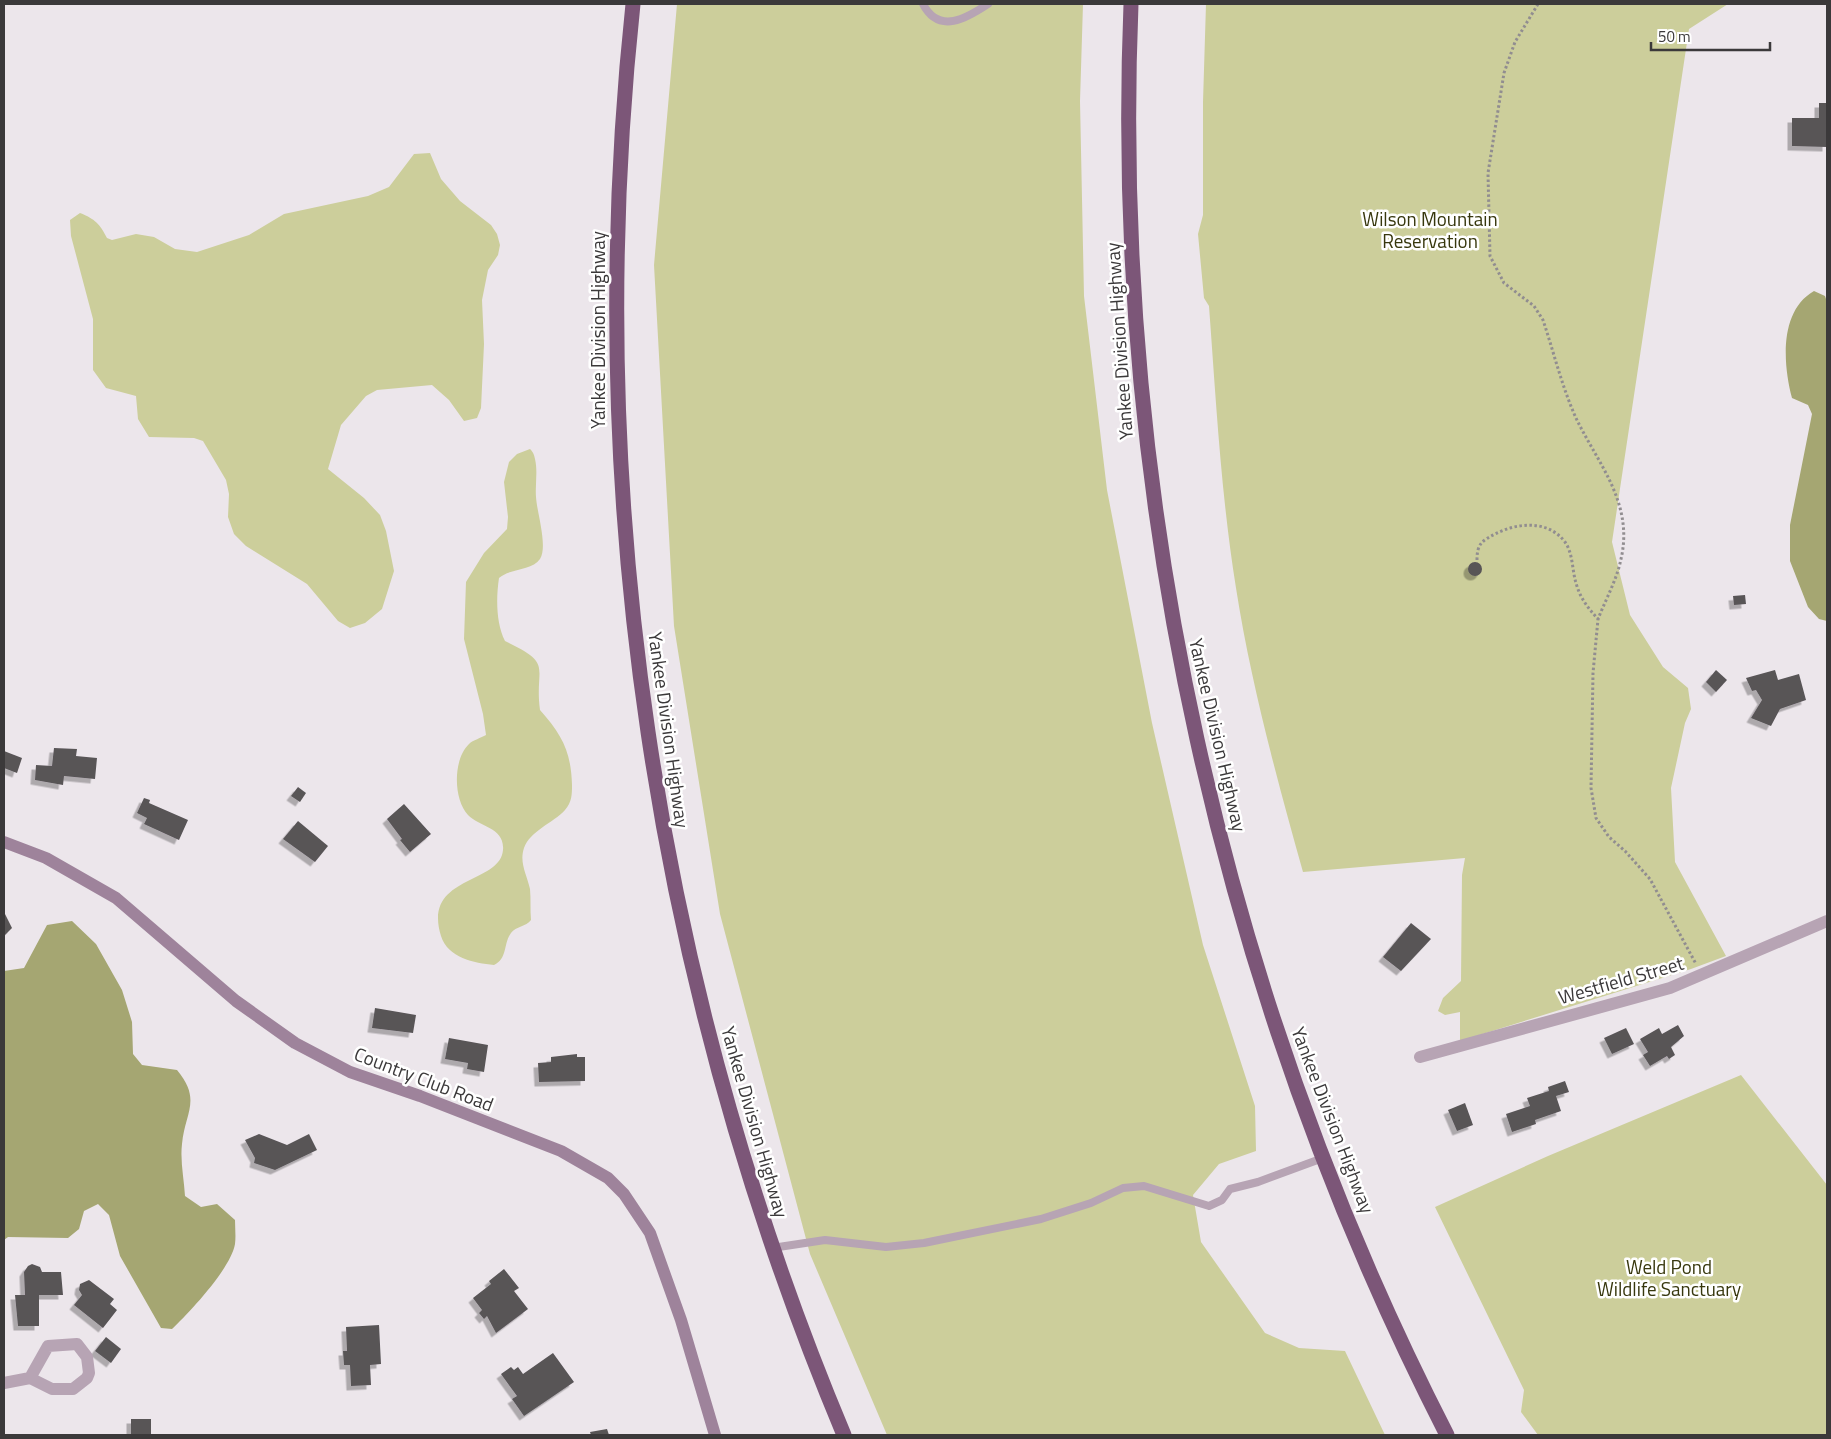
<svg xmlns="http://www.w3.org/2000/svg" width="1831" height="1439" font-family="'Titillium Web',sans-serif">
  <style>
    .green { fill: #ccce9b }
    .water { fill: #a5a672 }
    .building { fill: #585457; filter: url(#shadow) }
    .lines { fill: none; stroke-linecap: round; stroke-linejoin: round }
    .path { stroke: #918d90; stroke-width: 3; stroke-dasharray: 2.5 2.5; stroke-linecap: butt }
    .lane { stroke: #b7a4b4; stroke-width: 8 }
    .street { stroke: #b7a4b4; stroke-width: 12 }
    .secondary { stroke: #9e839b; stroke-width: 12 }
    .highway { stroke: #7c5678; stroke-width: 15 }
    .labels { text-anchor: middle; stroke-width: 5; stroke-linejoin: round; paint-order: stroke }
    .park-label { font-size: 19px; fill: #37370d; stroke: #fff }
    .street-label { font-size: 19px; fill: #3b393a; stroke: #fff }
  </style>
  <defs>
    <filter id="shadow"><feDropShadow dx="-4.5" dy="4.5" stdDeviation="0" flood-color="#0004"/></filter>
  </defs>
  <rect width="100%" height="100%" fill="#ece6eb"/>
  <g class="green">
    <polygon points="677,4 1083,4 1080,101 1084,296 1107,490 1152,723 1203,945 1255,1106 1256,1151 1219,1164 1193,1195 1201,1242 1265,1333 1299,1348 1345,1351 1385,1435 887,1435 810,1254 720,914 674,626 654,265"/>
    <path d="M 1206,4 L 1728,4 L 1689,29 L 1612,542 L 1630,615 L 1663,667 L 1688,688 L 1691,709 L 1685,723 L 1671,788 L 1675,862 L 1726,956 L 1691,969 L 1460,1041 L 1460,1012 L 1445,1015 L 1438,1011 L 1443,998 L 1461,981 L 1462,875 L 1465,858 L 1303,872 C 1277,779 1251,684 1236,588 C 1221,495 1216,400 1209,306 L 1204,298 L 1198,234 L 1203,215 L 1203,102 Z"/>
    <path d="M 430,153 L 441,179 L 460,201 L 491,225 L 497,234 L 500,245 L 498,255 L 488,270 L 482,300 L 484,344 L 481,408 L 477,418 L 464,421 L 449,400 L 432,385 L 377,390 L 366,396 L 341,425 L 328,469 L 364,498 L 380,515 L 386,531 L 394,571 L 382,609 L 365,623 L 350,628 L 338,621 L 307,584 L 246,546 L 234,534 L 228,517 L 229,494 L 226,480 L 203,441 L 194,438 L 149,437 L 138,419 L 136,396 L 106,388 L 93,370 L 93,319 L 71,236 L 70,220 L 80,213 C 95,219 100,224 107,238 L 112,240 L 136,234 L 154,237 L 175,249 L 197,252 L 249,235 L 284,214 L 368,196 L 389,187 L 414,154 Z"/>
    <path d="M 530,449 C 533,452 534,454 535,459 C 538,472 535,484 536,497 C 537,513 548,546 540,559 C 532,571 510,568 499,578 C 496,598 496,623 505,641 C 555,665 534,665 540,710 C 562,735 571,751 572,785 C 572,794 572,802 565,810 C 553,823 530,831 524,848 C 519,863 527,875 530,889 C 531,899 530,910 531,920 C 526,927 516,926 511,933 C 503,944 508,958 494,965 C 474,963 448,958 441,936 C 422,875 500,885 503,850 C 505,827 479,827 468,815 C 453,799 453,759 469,744 C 473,740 481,738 486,735 L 483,714 L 464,639 L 466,582 L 484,553 L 507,529 L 508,517 L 504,482 L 509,462 L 517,454 Z"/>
    <polygon points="1741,1075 1827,1185 1827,1435 1538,1435 1521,1412 1524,1390 1435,1207 1548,1156"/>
  </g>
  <g class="water">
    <path d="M 1814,291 L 1825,296 L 1827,302 L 1827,621 L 1819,619 L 1808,607 L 1790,561 L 1790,525 L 1812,414 L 1808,405 L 1792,398 C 1783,364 1779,311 1814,291 Z"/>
    <path d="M 72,921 L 96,944 L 122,990 L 132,1022 L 133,1054 L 142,1065 L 177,1070 C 202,1100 185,1112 182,1144 C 180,1161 184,1179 185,1196 L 201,1207 L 217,1204 L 235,1220 C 235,1228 236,1236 235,1244 C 231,1268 190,1312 172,1329 L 161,1328 L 120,1256 L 109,1215 L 98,1204 L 84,1211 L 79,1229 L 68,1238 L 8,1237 L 4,1240 L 4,971 L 24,968 L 47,925 Z"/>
  </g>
  <g class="building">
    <polygon points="1819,103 1827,103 1827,147 1792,146 1792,118 1819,118"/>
    <circle cx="1475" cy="569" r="7"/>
    <polygon points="1745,595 1746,604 1734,605 1733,596"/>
    <polygon points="1716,670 1727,680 1716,692 1706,682"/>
    <polygon points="1775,670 1778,680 1799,674 1806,700 1780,709 1771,726 1751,718 1762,700 1756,690 1752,691 1746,678"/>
    <polygon points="54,748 77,749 76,756 97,758 95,779 64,776 63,785 35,780 36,765 52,766"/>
    <polygon points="4,751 22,758 17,773 4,768"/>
    <polygon points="298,787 306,793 300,802 291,796"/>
    <polygon points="144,798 150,800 149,803 188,820 179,840 144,824 147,818 137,813"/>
    <polygon points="404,804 431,834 410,852 400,840 402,839 387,819"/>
    <polygon points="298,821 328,846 315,862 283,839"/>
    <polygon points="4,912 12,928 5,935 4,935"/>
    <polygon points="1411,923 1431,939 1401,971 1383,957"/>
    <polygon points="375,1008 416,1015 413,1033 372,1028"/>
    <polygon points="1678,1025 1684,1036 1671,1047 1675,1055 1669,1059 1667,1056 1650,1066 1643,1055 1648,1052 1640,1039 1659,1028 1662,1034"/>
    <polygon points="1626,1028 1634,1044 1612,1054 1604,1038"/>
    <polygon points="449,1038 488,1045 484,1072 467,1069 468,1063 445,1059"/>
    <polygon points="577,1054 577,1057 585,1057 585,1081 539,1082 538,1063 551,1062 551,1057"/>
    <polygon points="1565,1081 1569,1092 1556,1096 1561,1111 1535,1120 1536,1124 1512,1132 1506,1114 1530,1106 1527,1098 1549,1091 1548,1087"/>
    <polygon points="1465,1103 1473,1125 1457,1131 1448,1110"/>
    <polygon points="259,1134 287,1145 309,1134 317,1150 275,1170 254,1163 255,1158 245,1140"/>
    <polygon points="32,1264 40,1267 42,1272 61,1272 63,1295 39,1295 39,1326 18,1326 15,1295 25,1295 24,1272 28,1266"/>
    <polygon points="504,1269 519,1288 514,1291 528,1309 496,1333 487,1316 484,1319 479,1313 482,1310 473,1298 491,1284 489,1281"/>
    <polygon points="89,1280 114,1299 110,1304 117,1310 103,1328 74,1305 82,1295 79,1290 80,1284"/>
    <polygon points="379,1325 381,1364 370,1365 371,1385 351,1386 350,1365 344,1365 343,1351 347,1351 346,1327"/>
    <polygon points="106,1337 121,1349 111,1363 95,1351"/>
    <polygon points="553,1353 574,1382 524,1416 512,1399 517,1396 501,1374 511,1367 514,1370 518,1367 523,1374"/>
    <rect x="131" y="1419" width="20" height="16"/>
    <polygon points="607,1429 609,1435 591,1435 590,1432"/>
  </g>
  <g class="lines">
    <g class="path">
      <path d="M 1538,4 L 1515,42 L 1504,73 L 1488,173 L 1490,256 L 1504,283 L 1534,306 L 1543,320 C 1554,353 1562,387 1576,418 C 1598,464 1634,503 1621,559 C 1617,579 1606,599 1598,619"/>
      <path d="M 1477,560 C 1477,545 1481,541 1495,534 C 1516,523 1548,519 1565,542 C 1573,553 1572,570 1576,583 C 1580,598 1588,608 1598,619 L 1593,673 L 1591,788 L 1596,818 L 1609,837 L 1625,851 L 1650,879 L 1696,964"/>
    </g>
    <g class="lane">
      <path d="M 923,4 C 939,35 967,18 988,4"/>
      <polyline points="772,1248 825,1240 886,1247 924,1243 1041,1219 1091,1203 1123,1188 1144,1186 1209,1206 1222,1200 1230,1189 1258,1182 1323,1158"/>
    </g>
    <g class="street">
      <polyline points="1420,1057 1670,988 1827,921"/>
      <polyline points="4,1383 30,1378 52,1389 73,1389 87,1378 89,1373 87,1357 77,1344 48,1346 30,1378"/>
    </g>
    <polyline class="secondary" points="4,842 46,858 116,898 236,1001 295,1043 350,1072 420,1096 561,1151 608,1178 624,1194 650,1233 681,1320 715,1435"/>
    <g class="highway">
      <path d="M 633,4 C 581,490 655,984 844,1435"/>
      <path d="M 1131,4 C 1111,497 1222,996 1447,1435"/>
    </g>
  </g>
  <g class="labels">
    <g class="park-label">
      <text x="1430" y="226">Wilson Mountain<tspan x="1430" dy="22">Reservation</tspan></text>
      <text x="1669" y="1274">Weld Pond<tspan x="1669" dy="22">Wildlife Sanctuary</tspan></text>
    </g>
    <g class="street-label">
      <text transform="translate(598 330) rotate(-90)" y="7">Yankee Division Highway</text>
      <text transform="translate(1119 341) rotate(-94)" y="7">Yankee Division Highway</text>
      <text transform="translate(669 730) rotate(82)" y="7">Yankee Division Highway</text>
      <text transform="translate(1218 735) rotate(77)" y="7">Yankee Division Highway</text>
      <text transform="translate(1621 980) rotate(-16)" y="7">Westfield Street</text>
      <text transform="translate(424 1079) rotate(21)" y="7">Country Club Road</text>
      <text transform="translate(1333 1120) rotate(69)" y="7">Yankee Division Highway</text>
      <text transform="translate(755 1122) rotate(74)" y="7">Yankee Division Highway</text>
    </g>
  </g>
  <rect width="1831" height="1439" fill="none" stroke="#3b393a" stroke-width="10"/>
  <path d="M1651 42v8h119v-8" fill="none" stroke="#3b393a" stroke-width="2.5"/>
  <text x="1658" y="42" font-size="15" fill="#3b393a" stroke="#ffffff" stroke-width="4" paint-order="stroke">50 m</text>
</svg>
